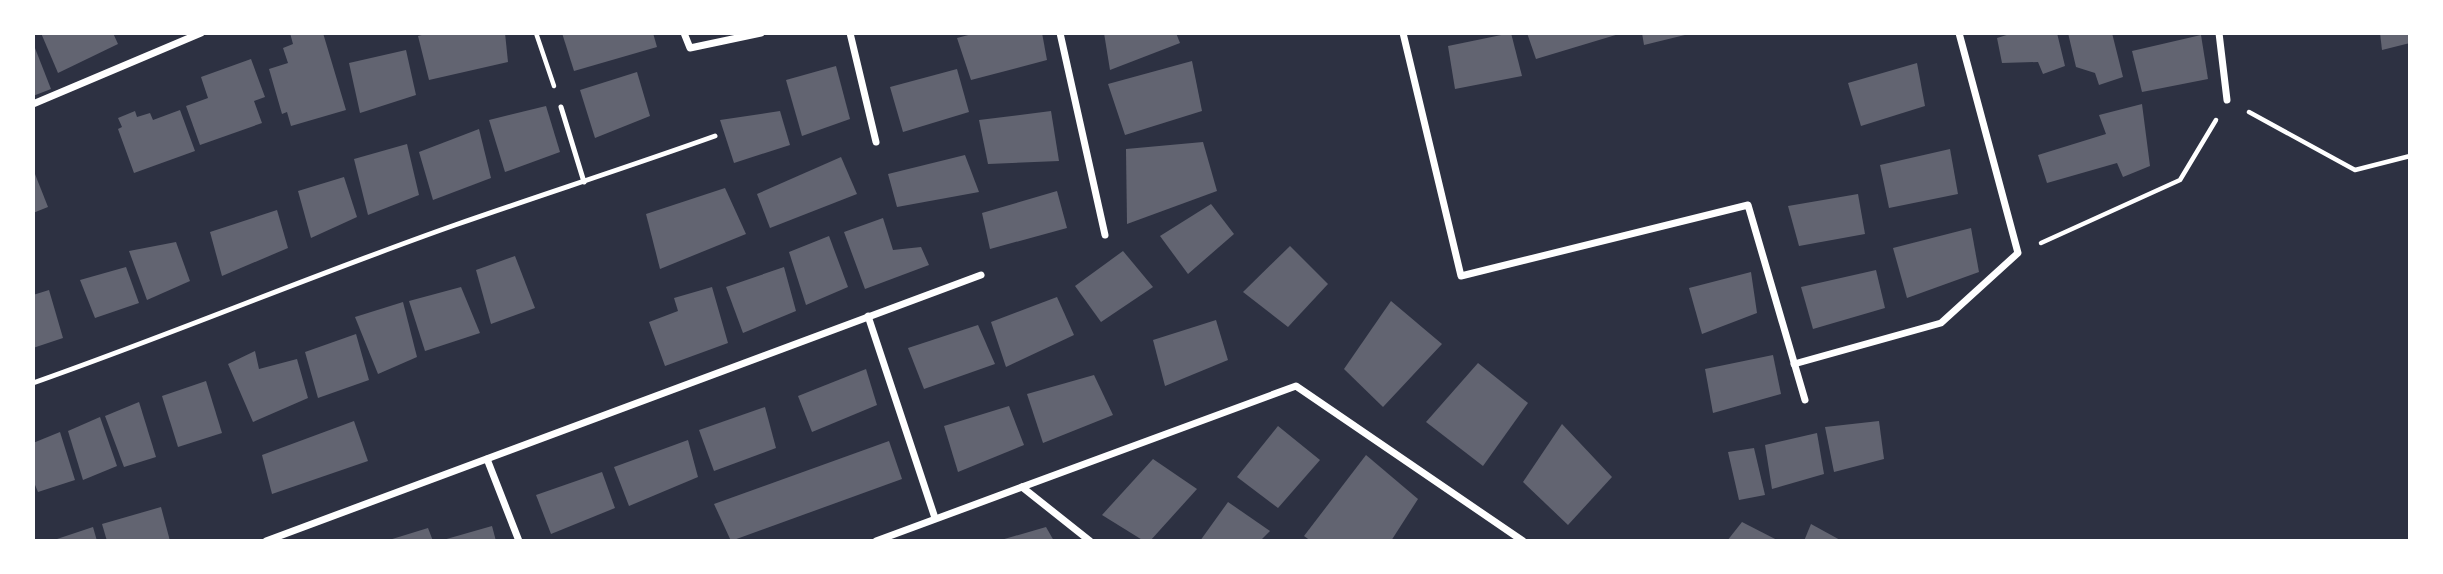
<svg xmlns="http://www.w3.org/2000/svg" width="2443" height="574" font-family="'Asap Condensed',sans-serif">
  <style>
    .building { fill: #626471 }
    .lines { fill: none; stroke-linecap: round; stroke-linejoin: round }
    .path { stroke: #fff; stroke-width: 4.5 }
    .service { stroke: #fff; stroke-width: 5 }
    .minor { stroke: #fff; stroke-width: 7 }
  </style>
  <rect width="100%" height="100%" fill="#2d3142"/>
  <g class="building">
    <polygon points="41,33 113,33 118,44 58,73"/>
    <polygon points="290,33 323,33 346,110 291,126 287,112 282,114 269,69 288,63 283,48 293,44"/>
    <polygon points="429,33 505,33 508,62 429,80 418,36"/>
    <polygon points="562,33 653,33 657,47 574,71"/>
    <polygon points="976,33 1042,33 1047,60 971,80 957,38"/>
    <polygon points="1104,33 1176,33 1180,43 1110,70"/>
    <polygon points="1511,33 1522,76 1455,89 1448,46"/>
    <polygon points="1527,33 1619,33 1619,34 1536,59"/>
    <polygon points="1642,33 1688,33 1689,34 1644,45"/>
    <polygon points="2013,33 2057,33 2065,66 2043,74 2038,62 2002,63 1997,38"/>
    <polygon points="2068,33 2112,33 2123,77 2099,85 2095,73 2076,67"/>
    <polygon points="2380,33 2410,33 2410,43 2382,50"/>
    <polygon points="2201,35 2208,79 2142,92 2132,51"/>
    <polygon points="33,43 51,89 33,96"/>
    <polygon points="406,50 416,95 360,113 349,63"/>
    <polygon points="251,59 265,97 254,101 262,123 200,145 186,106 208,98 201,77"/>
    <polygon points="1192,61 1202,111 1125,135 1108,84"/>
    <polygon points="1917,63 1925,106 1861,126 1848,83"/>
    <polygon points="836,66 850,119 802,136 786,80"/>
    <polygon points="957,69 969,112 903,132 890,87"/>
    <polygon points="637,72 650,116 595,138 580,90"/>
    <polygon points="2142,104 2150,166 2123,177 2117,163 2047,183 2038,155 2106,134 2099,115"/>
    <polygon points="546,106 560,152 505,172 489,120"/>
    <polygon points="180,110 195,151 134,173 118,129 122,127 118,118 135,111 137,117 150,113 153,120"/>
    <polygon points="780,111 790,145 734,163 720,120"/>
    <polygon points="1051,111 1059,161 988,164 979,120"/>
    <polygon points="479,129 491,178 433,200 419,152"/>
    <polygon points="1203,142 1217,191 1127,224 1126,149"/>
    <polygon points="407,144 419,195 368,215 354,159"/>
    <polygon points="1950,149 1958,194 1889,208 1880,165"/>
    <polygon points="965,155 979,192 897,207 888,174"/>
    <polygon points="841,157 857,194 770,228 757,194"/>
    <polygon points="33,169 48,207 33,213"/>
    <polygon points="344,177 357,217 311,238 298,191"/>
    <polygon points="725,188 746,234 660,269 646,214"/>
    <polygon points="1057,191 1067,228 990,249 982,213"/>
    <polygon points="1858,194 1865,234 1799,246 1788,206"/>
    <polygon points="1211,204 1234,234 1188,274 1160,236"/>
    <polygon points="277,210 288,248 222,276 210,232"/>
    <polygon points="883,218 893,250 921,247 929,265 865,289 844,232"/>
    <polygon points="1971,228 1979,272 1907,298 1893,248"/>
    <polygon points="829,236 848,287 806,305 789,252"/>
    <polygon points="176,242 190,281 147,300 129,251"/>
    <polygon points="1290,246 1328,284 1288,327 1243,292"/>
    <polygon points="1123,251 1153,287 1101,322 1075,286"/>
    <polygon points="515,256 535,308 491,324 476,270"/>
    <polygon points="126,267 139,303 95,318 80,280"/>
    <polygon points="784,267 796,311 743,333 726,287"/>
    <polygon points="1876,270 1885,308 1813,329 1801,287"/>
    <polygon points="1751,272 1757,313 1702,334 1689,288"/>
    <polygon points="461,287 480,333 425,351 409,301"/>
    <polygon points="712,287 728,343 665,366 649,322 678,311 674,298"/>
    <polygon points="49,290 63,338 33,348 33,295"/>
    <polygon points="1057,297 1074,335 1006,367 991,322"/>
    <polygon points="1391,301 1442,344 1383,407 1344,369"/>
    <polygon points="403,302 417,357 378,374 355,317"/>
    <polygon points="1216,320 1228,360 1165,386 1153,340"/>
    <polygon points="978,325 995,364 924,389 908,348"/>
    <polygon points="356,334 369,380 318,398 305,352"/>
    <polygon points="255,351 259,369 297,359 308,398 253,422 228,364"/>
    <polygon points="1773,355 1781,394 1713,413 1705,369"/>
    <polygon points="1478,363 1528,403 1483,466 1426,422"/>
    <polygon points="866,369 877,405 812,432 798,396"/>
    <polygon points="1094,375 1113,415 1043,443 1027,394"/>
    <polygon points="206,381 222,433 178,447 162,396"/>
    <polygon points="139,402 156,457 124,467 105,416"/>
    <polygon points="1009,406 1024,445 958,472 944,426"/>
    <polygon points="765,407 776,448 714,471 699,430"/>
    <polygon points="100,417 117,466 83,480 68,431"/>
    <polygon points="354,421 368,461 272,494 262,455"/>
    <polygon points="1879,421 1884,459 1834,472 1825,427"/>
    <polygon points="1562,424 1612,477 1568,525 1523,482"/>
    <polygon points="1278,426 1320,460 1278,508 1237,477"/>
    <polygon points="60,432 75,480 38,492 33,480 33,443"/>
    <polygon points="1817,433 1824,474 1772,489 1765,445"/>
    <polygon points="688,440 698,477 629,506 614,467"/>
    <polygon points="889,441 902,479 731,541 714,504"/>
    <polygon points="1754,448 1765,495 1739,500 1728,452"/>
    <polygon points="1366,455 1418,499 1391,541 1311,541 1304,536"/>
    <polygon points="1153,459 1197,489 1150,541 1144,541 1102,515"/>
    <polygon points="602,472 615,508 551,534 536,495"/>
    <polygon points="1228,502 1270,531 1260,541 1200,541"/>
    <polygon points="161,507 170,541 107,541 102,524"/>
    <polygon points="1742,522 1779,541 1727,541"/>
    <polygon points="1811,524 1842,541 1804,541"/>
    <polygon points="492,526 496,541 443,541 443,540"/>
    <polygon points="93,527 97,541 54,541 54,540"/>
    <polygon points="1046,527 1054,541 1001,541 1001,540"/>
    <polygon points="428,528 433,541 389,541 389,540"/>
  </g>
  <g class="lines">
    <g class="path">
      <polyline points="536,33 554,86"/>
      <polyline points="2249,112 2355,170 2410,156"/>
      <polyline points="2041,243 2180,180 2216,120"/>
    </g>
    <g class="service">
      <polyline points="561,107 584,182"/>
      <path d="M 33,383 C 175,333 313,275 455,225 C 541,195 628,167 715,136"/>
    </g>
    <g class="minor">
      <polyline points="684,33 690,48 761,33"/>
      <polyline points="850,33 876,142"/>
      <polyline points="1060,33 1105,235"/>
      <polyline points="1403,33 1461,276 1748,205 1805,400"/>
      <polyline points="2219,33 2227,100"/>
      <polyline points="33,104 201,33"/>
      <polyline points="868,316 935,518"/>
      <polyline points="1794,364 1941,323 2018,253 1959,33"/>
      <polyline points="487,459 519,541"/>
      <polyline points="1022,487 1090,541"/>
      <polyline points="266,541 981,275"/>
      <polyline points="876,541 1296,386 1523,541"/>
    </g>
  </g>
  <rect width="2443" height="574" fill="none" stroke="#ffffff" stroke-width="70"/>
</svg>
